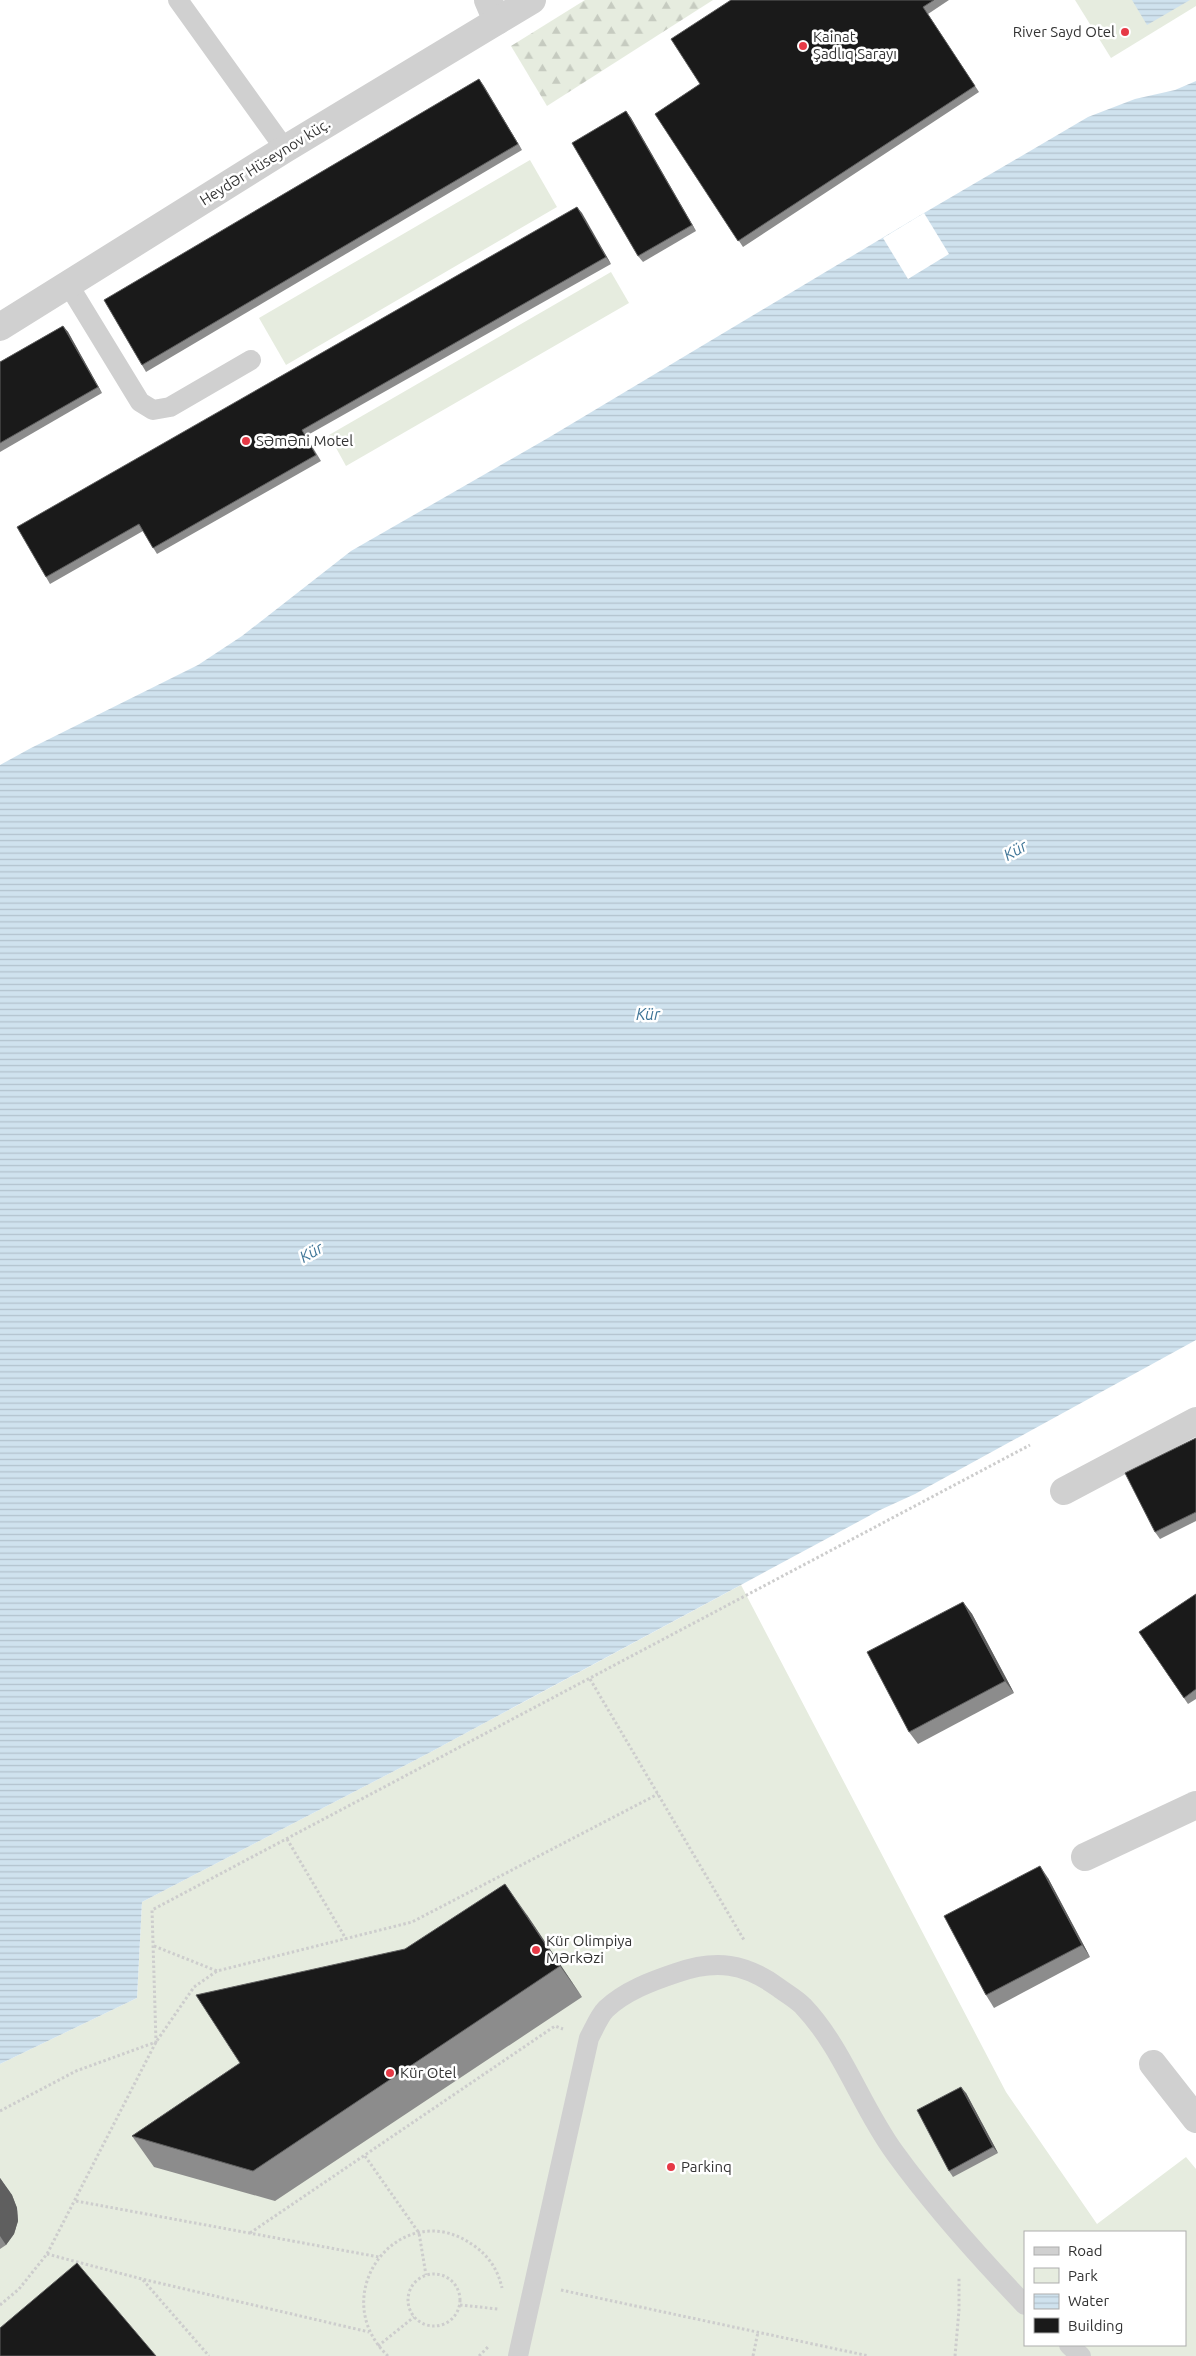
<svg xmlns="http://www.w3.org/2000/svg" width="1196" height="2356" font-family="Ubuntu,sans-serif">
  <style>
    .green { fill: #e6ecdf; fill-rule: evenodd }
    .forest { fill: url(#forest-firs) }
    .water { fill: url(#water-rules) }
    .pier { fill: #fff }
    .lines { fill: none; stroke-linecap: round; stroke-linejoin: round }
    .path { stroke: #cdcdcd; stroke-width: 3; stroke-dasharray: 2.5 2.5; stroke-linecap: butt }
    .lane { stroke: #d0d0d0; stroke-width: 20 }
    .street { stroke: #d0d0d0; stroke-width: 28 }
    .wall { fill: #8c8c8c }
    .shaded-wall { fill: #5f5f5f }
    .building { fill: #1a1a1a; stroke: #5f5f5f }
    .poi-dot { fill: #e63946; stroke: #fff; stroke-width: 2 }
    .labels { text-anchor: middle; stroke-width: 5; stroke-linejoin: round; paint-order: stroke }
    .poi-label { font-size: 15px; fill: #333; stroke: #fff; text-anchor: start }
    .street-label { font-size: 15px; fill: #333; stroke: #fff }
    .water-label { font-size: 16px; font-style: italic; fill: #3f7597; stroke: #fff }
  </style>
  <defs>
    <pattern id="forest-firs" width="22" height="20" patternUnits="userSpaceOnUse" patternTransform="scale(1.25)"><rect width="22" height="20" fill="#e6ecdf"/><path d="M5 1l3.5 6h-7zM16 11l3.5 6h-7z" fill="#c6cbc0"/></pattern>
    <pattern id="water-rules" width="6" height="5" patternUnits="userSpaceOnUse" patternTransform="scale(1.25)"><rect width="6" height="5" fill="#cfe2ee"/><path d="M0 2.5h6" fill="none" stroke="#b2c2cd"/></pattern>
  </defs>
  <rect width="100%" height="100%" fill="#fff"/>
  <g class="green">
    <polygon points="1075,0 1196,0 1196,6 1111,58"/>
    <polygon points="530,160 557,207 286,365 259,318"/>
    <polygon points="611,272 629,303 346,466 329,435"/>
    <path d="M 741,1585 L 1006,2092 L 1097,2224 L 1186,2157 L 1196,2169 L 1196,2356 L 0,2356 L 0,2064 L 137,1998 L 142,1902 L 427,1754 ZM 1025,2232 L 1185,2232 L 1185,2345 L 1025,2345 Z"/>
  </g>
  <polygon class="forest" points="585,0 713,0 547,106 511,46"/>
  <g class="water">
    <polygon points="1132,0 1190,0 1147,25"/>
    <polygon points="1196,81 1196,1340 915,1494 880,1510 427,1754 142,1902 137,1998 0,2064 0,765 31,748 198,665 242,636 351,551 548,438 924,213 1088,117 1135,99 1175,90"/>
  </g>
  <polygon class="pier" points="924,213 949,254 908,279 883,238"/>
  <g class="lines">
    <g class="path">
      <polyline points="590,1679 744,1940"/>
      <polyline points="287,1839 346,1939"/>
      <polyline points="154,1946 217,1971"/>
      <polyline points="0,2111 76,2071 156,2042 152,1910 1030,1445"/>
      <polyline points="365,2156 419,2233 426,2275"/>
      <polyline points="76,2201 379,2257"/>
      <polyline points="250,2233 555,2026 563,2029"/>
      <polyline points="47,2254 142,2279 369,2332"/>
      <circle cx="434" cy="2300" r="26"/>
      <polyline points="143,2280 209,2356"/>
      <polyline points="561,2290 869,2356"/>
      <polyline points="0,2305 19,2289 47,2254 156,2042 194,1987 217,1971 412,1922 658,1794"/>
      <polyline points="460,2305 498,2309"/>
      <polyline points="378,2346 414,2317"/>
      <path d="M 388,2356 C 323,2294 401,2194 473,2245 C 489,2256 498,2270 502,2288"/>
      <polyline points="479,2356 489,2346"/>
      <polyline points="753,2356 758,2332"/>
      <polyline points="955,2356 959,2310 959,2277"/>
    </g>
    <g class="lane">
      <polyline points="178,0 285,149"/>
      <polyline points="68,284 140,402 153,410 170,407 251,360"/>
      <polyline points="1069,2345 1081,2356"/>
      <path d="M 518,2356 L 589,2038 C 594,2029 599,2016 606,2009 C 625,1991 652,1981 676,1973 C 716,1959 745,1963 779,1988 C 787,1994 796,1999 803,2006 C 843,2048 861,2107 895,2153 C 934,2207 979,2257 1025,2305"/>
    </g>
    <g class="street">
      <polyline points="488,0 497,21"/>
      <polyline points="0,327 285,149 532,0"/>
      <polyline points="1064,1491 1196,1421"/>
      <polyline points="1085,1857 1196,1805"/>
      <polyline points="1153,2064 1196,2119"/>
    </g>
  </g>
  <g class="wall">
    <polygon points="731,0 949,0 928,14 979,92 743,247 655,114 700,84"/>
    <polygon points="479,79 522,150 146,372 142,365"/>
    <polygon points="626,111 631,118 696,231 643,262 638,256"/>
    <polygon points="577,207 611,264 306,436 321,461 157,554 143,531 50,584 46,577"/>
    <polygon points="63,326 68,332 102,393 0,452 0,362"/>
    <polygon points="1196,1438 1196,1521 1160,1539 1155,1532"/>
    <polygon points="1196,1594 1196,1699 1188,1704 1139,1632"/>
    <polygon points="963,1602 972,1614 1014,1693 918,1744 909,1732"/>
    <polygon points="1048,1878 1090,1957 994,2008 986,1995"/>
    <polygon points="527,1915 582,1997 275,2201 154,2167 132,2136 240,2063 405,1949"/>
    <polygon points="966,2093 998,2153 953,2177 949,2171"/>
    <polygon points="0,2178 12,2195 17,2208 18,2221 14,2234 6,2245 0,2249"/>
  </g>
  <g class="shaded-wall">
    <polygon points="479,79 484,86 522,150 518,144"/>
    <polygon points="626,111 631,118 696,231 692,225"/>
    <polygon points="577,207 582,213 611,264 606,257"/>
    <polygon points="63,326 68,332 102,393 98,387"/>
    <polygon points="963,1602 972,1614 1014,1693 1005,1681"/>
    <polygon points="1040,1866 1048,1878 1090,1957 1082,1945"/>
    <polygon points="505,1884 527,1915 582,1997 560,1966"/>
    <polygon points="961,2087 966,2093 998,2153 993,2147"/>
    <polygon points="0,2178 12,2195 17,2208 18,2221 14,2234 6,2245 0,2236"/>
  </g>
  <g class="building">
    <polygon points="731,0 934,0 923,7 975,86 738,241 655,114 700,84 671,39"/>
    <polygon points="479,79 518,144 142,365 104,300"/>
    <polygon points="626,111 692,225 638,256 572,143"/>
    <polygon points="577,207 606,257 302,430 316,455 153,548 139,524 46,577 17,527"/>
    <polygon points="63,326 98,387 0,443 0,362"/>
    <polygon points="1196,1438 1196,1512 1155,1532 1125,1473"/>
    <polygon points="1196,1594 1196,1689 1184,1698 1139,1632"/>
    <polygon points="963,1602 1005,1681 909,1732 867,1652"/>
    <polygon points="1040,1866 1082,1945 986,1995 944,1916"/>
    <polygon points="505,1884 560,1966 253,2171 132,2136 240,2063 196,1995 405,1949"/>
    <polygon points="961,2087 993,2147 949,2171 917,2110"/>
    <polygon points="77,2263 156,2356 0,2356 0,2328"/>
  </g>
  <g class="poi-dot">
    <circle cx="1125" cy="32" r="5"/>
    <circle cx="803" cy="46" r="5"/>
    <circle cx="246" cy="441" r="5"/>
    <circle cx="536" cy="1950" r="5"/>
    <circle cx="390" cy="2073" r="5"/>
    <circle cx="671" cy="2167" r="5"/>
  </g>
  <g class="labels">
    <g class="poi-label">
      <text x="1115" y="37" text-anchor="end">River Sayd Otel</text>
      <text x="813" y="42">Kainat<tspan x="813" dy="17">Şadlıq Sarayı</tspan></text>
      <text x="256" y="446">Səməni Motel</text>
      <text x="546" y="1946">Kür Olimpiya<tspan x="546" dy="17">Mərkəzi</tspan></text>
      <text x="400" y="2078">Kür Otel</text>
      <text x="681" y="2172">Parkinq</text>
    </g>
    <g class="street-label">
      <text transform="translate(265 162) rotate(-32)" y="5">Heydər Hüseynov küç.</text>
    </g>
    <g class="water-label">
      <text transform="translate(1015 850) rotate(-30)" y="6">Kür</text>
      <text x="648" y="1020">Kür</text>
      <text transform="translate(311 1252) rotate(-30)" y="6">Kür</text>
    </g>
  </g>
  <rect x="1024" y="2231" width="162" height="115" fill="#ffffff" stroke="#adadad"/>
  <rect x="1034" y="2247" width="25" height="8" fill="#d0d0d0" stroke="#adadad"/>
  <text x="1068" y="2256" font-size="15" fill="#333333">Road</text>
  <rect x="1034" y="2268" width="25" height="15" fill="#e6ecdf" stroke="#adadad"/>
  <text x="1068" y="2281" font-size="15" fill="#333333">Park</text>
  <rect x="1034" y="2294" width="25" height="15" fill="url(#water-rules)" stroke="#adadad"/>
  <text x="1068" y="2306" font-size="15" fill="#333333">Water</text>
  <rect x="1034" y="2318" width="25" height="15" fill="#1a1a1a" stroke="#adadad"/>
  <text x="1068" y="2331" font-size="15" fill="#333333">Building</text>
</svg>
